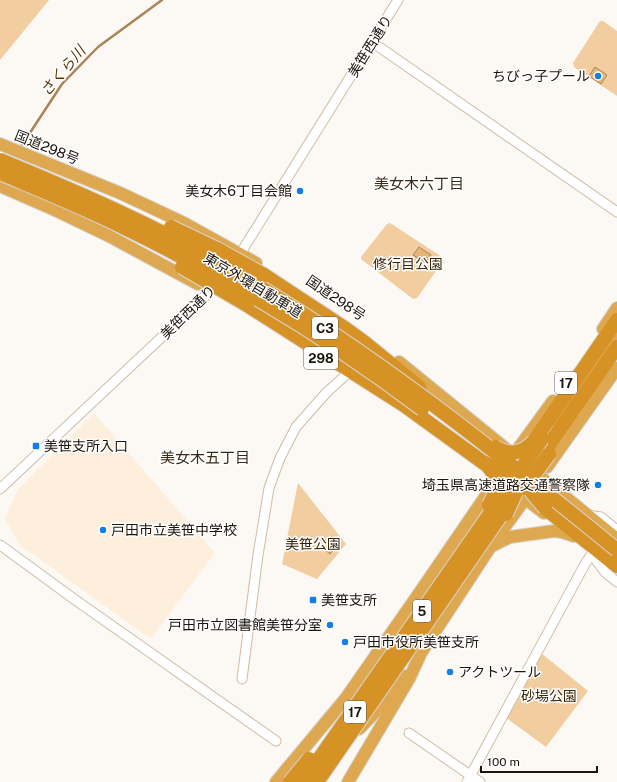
<svg xmlns="http://www.w3.org/2000/svg" width="617" height="782" font-family="'Public Sans','Noto Sans JP',sans-serif">
  <style>
    .built { fill: #feefdc }
    .green { fill: #f2cd9f }
    .water { fill: #e4b577; stroke: #a88557 }
    .lines { fill: none; stroke-linecap: round; stroke-linejoin: round }
    .stream { stroke: #a88557; stroke-width: 2.5 }
    .trunk-tunnel { stroke: #dad6d0; stroke-width: 12; stroke-dasharray: 12 6; stroke-linecap: butt }
    .tertiary-casing { stroke: #cfbca4; stroke-width: 11 }
    .trunk-casing { stroke: #d6d5d3; stroke-width: 14 }
    .motorway-casing { stroke: #d6d5d3; stroke-width: 16 }
    .tertiary { stroke: #fff; stroke-width: 9 }
    .trunk { stroke: #dea850; stroke-width: 12 }
    .motorway { stroke: #d69225; stroke-width: 14 }
    .motorway-bridge-casing { stroke: #d6d5d3; stroke-width: 16; stroke-linecap: butt }
    .motorway-bridge { stroke: #d69225; stroke-width: 14 }
    .poi-dot { fill: #117fe6; stroke: #fff; stroke-width: 1.5 }
    .labels { text-anchor: middle; stroke-width: 3; stroke-linejoin: round; paint-order: stroke }
    .shield { fill: #fff; stroke: #605b55; stroke-width: 1 }
    .shield-label { font-size: 13px; font-weight: bold; fill: #1c150c }
    .street-label { font-size: 14px; fill: #1c150c; stroke: #fff }
    .poi-label { font-size: 14px; fill: #1c150c; stroke: #fff; text-anchor: start }
    .park-label { font-size: 14px; fill: #392609; stroke: #fff }
    .water-label { font-size: 15px; font-style: italic; fill: #573804; stroke: #fff }
    .neighbourhood-label { font-size: 15px; fill: #392a16; stroke: #fff }
  </style>
  <rect width="100%" height="100%" fill="#fcf8f3"/>
  <polygon class="built" points="94,413 215,553 152,637 148,637 20,545 5,519 18,489"/>
  <g class="green">
    <polygon points="0,0 49,0 0,60"/>
    <polygon points="600,21 603,21 617,31 617,96 574,67 573,63"/>
    <polygon points="390,223 442,257 443,261 417,298 413,299 361,259 361,257 387,224"/>
    <polygon points="298,483 346,544 317,579 282,564"/>
    <polygon points="541,653 588,691 546,747 505,717"/>
  </g>
  <g class="water">
    <polygon points="595,67 607,75 601,84 589,76"/>
    <polygon points="419,247 431,255 426,263 413,255"/>
    <polygon points="332,536 340,542 330,554 322,547"/>
  </g>
  <g class="lines">
    <polyline class="stream" points="20,148 62,84 98,47 162,0"/>
    <polyline class="trunk-tunnel" points="530,468 545,447"/>
    <g class="tertiary-casing">
      <g id="tertiary">
        <polyline points="372,42 617,212"/>
        <polyline points="237,259 398,0"/>
        <polyline points="0,489 197,304 218,283"/>
        <polyline points="587,515 601,517 617,530"/>
        <polyline points="0,545 74,599 276,741"/>
        <polyline points="592,555 605,572 617,582"/>
        <polyline points="242,679 258,555 269,488 280,458 296,427 327,392 347,374"/>
        <polyline points="409,733 480,782"/>
        <polyline points="467,782 585,564 593,552"/>
      </g>
    </g>
    <g class="trunk-casing">
      <g id="trunk">
        <polyline points="0,144 120,193 184,223 256,263"/>
        <polyline points="0,186 55,210 109,236 198,284"/>
        <polyline points="603,329 617,308"/>
        <polyline points="399,362 617,539"/>
        <polyline points="557,421 617,334"/>
        <polyline points="515,453 553,401"/>
        <polyline points="547,467 617,368"/>
        <polyline points="510,487 544,513"/>
        <polyline points="494,545 510,537 554,531 562,532 574,536"/>
        <polyline points="359,729 379,708 404,676"/>
        <polyline points="276,782 346,698 418,595 496,481"/>
        <polyline points="348,782 409,679 421,653 491,546 530,492"/>
      </g>
    </g>
    <g class="motorway-casing">
      <g id="motorway">
        <polyline points="264,275 343,327 365,343 419,387"/>
        <polyline points="247,305 404,405 484,463"/>
        <polyline points="534,441 617,320"/>
        <polyline points="548,446 617,347"/>
        <polyline points="545,508 617,566"/>
      </g>
    </g>
    <use href="#tertiary" class="tertiary"/>
    <use href="#trunk" class="trunk"/>
    <use href="#motorway" class="motorway"/>
    <g class="motorway-bridge-casing">
      <g id="motorway-bridge">
        <path d="M 0,160 C 80,193 158,227 233,271 C 370,350 494,450 617,550"/>
        <path d="M 0,173 C 45,192 90,210 133,232 C 235,282 332,341 422,409"/>
        <polyline points="171,227 217,249 264,275"/>
        <polyline points="182,267 247,305"/>
        <path d="M 495,447 C 510,456 522,454 534,441"/>
        <polyline points="484,463 500,470 519,470"/>
        <path d="M 485,463 C 500,478 499,488 489,505"/>
        <polyline points="527,480 533,494 545,508"/>
        <polyline points="524,488 549,454"/>
        <polyline points="506,514 515,494 513,476"/>
        <polyline points="290,782 309,759"/>
        <polyline points="303,782 542,439"/>
        <polyline points="317,782 501,515"/>
      </g>
    </g>
    <use href="#motorway-bridge" class="motorway-bridge"/>
  </g>
  <g class="poi-dot">
    <circle cx="598" cy="76" r="4"/>
    <circle cx="300" cy="191" r="4"/>
    <rect x="32" y="442" width="8" height="8" rx="2"/>
    <circle cx="598" cy="485" r="4"/>
    <circle cx="103" cy="530" r="4"/>
    <rect x="309" y="596" width="8" height="8" rx="2"/>
    <circle cx="330" cy="625" r="4"/>
    <circle cx="345" cy="642" r="4"/>
    <circle cx="450" cy="672" r="4"/>
  </g>
  <g class="labels">
    <g class="shield">
      <rect x="312" y="317" width="26" height="22" rx="3"/>
      <rect x="304" y="347" width="34" height="22" rx="3"/>
      <rect x="555" y="372" width="22" height="22" rx="3"/>
      <rect x="413" y="600" width="18" height="22" rx="3"/>
      <rect x="344" y="701" width="22" height="22" rx="3"/>
    </g>
    <g class="shield-label">
      <text x="325" y="333">C3</text>
      <text x="321" y="363">298</text>
      <text x="566" y="388">17</text>
      <text x="422" y="616">5</text>
      <text x="355" y="717">17</text>
    </g>
    <g class="street-label">
      <text transform="translate(370 46) rotate(-58)" y="5">美笹西通り</text>
      <text transform="translate(47 147) rotate(22)" y="5">国道298号</text>
      <text transform="translate(253 285) rotate(31)" y="5">東京外環自動車道</text>
      <text transform="translate(336 298) rotate(34)" y="5">国道298号</text>
      <text transform="translate(188 312) rotate(-44)" y="5">美笹西通り</text>
    </g>
    <g class="poi-label">
      <text x="590" y="81" text-anchor="end">ちびっ子プール</text>
      <text x="292" y="196" text-anchor="end">美女木6丁目会館</text>
      <text x="44" y="451">美笹支所入口</text>
      <text x="590" y="490" text-anchor="end">埼玉県高速道路交通警察隊</text>
      <text x="111" y="535">戸田市立美笹中学校</text>
      <text x="321" y="605">美笹支所</text>
      <text x="322" y="630" text-anchor="end">戸田市立図書館美笹分室</text>
      <text x="353" y="647">戸田市役所美笹支所</text>
      <text x="458" y="677">アクトツール</text>
    </g>
    <g class="park-label">
      <text x="408" y="269">修行目公園</text>
      <text x="313" y="549">美笹公園</text>
      <text x="549" y="701">砂場公園</text>
    </g>
    <g class="water-label">
      <text transform="translate(63 71) rotate(-50)" y="5">さくら川</text>
    </g>
    <g class="neighbourhood-label">
      <text x="419" y="189">美女木六丁目</text>
      <text x="205" y="463">美女木五丁目</text>
    </g>
  </g>
  <path d="M481 766v6h116v-6" fill="none" stroke="#1c150c" stroke-width="2"/>
  <text x="487" y="766" font-size="12" fill="#1c150c" stroke="#ffffff" stroke-width="3" paint-order="stroke">100 m</text>
</svg>
